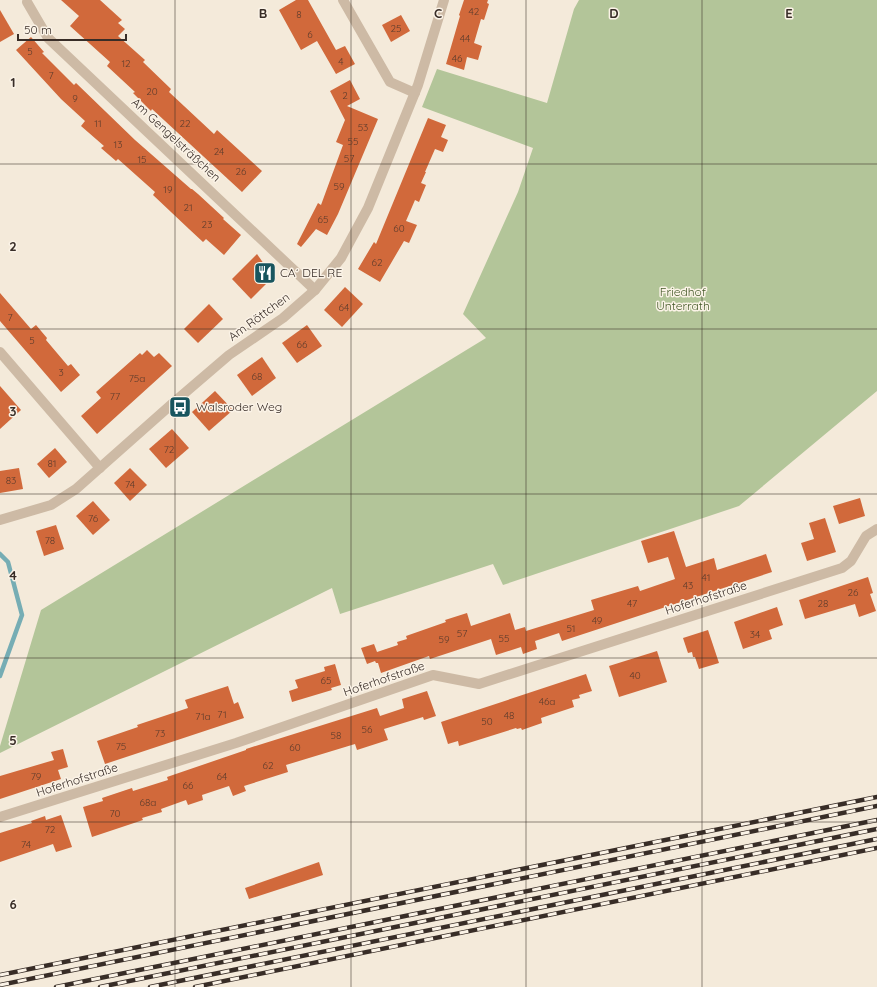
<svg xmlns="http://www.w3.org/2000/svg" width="877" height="987" font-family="Quicksand,sans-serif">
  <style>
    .green { fill: #b3c599 }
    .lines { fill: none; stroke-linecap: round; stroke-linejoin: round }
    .stream { stroke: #76adb4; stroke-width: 4.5 }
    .building { fill: #d1693b }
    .street { stroke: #cdbaa5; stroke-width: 10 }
    .rail-casing { stroke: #382d27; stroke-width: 4.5 }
    .rail { stroke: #fbf3e7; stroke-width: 3; stroke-dasharray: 9; stroke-linecap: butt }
    .grid { fill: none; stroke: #382d27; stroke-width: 1; stroke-opacity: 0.55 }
    .labels { text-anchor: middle; stroke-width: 3; stroke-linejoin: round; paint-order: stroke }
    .number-label { font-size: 10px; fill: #5e3c2c }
    .street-label { font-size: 12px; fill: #382d27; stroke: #fbf3e7 }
    .poi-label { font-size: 12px; fill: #382d27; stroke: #fbf3e7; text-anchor: start }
    .park-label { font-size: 12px; fill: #445928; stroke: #fbf3e7 }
    .grid-label { font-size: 13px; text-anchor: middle; font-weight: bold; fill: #382d27; stroke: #fbf3e7; stroke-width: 3; stroke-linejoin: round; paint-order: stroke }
  </style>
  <rect width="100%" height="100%" fill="#f4eada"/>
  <polygon class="green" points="579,0 877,0 877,391 739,506 503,585 493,564 340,614 332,588 0,753 0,746 41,610 486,338 463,314 518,192 533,148 422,107 437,69 547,103 574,9"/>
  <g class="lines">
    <polyline class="stream" points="0,554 8,562 22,615 0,676"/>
  </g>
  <g class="building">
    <polygon points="61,0 100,0 122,20 118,23 125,29 118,36 145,60 143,62 171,89 169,92 214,134 217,130 262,171 242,192 152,109 151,111 133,93 135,92 107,66 110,62 70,26 79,16"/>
    <polygon points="296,0 308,0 336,50 345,46 355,64 336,74 317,41 301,50 279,10"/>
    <polygon points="464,0 488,0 487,3 489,4 484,20 481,19 474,43 482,46 478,60 467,57 464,70 446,64 460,16 459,15"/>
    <polygon points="0,10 14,34 0,42"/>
    <polygon points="401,15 410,31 391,42 382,25"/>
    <polygon points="31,37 44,52 42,53 74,85 76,83 135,140 191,189 192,189 198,194 224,218 223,219 241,235 224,255 206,239 203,242 189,229 153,195 155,192 118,159 116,161 101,148 104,146 81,126 85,121 61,99 16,50"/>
    <polygon points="350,80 360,99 347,106 378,119 338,214 327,235 316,229 301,247 297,244 318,203 321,205 343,145 336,142 345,120 330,91"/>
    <polygon points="428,118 446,125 441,137 448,140 443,152 435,149 425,172 426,172 421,183 426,185 419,202 415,200 406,221 417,225 409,243 404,241 380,282 358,269 374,242 376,244"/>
    <polygon points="257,254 273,277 251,299 232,279"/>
    <polygon points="345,287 363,304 342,327 324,310"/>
    <polygon points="0,293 31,329 36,325 47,338 46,340 68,366 71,364 80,375 61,392 0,321"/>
    <polygon points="209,304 223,319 198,343 184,329"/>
    <polygon points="307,325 322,346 297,363 282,343"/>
    <polygon points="147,350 154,357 159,353 172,366 97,434 81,416 101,398 96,392 140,353 142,355"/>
    <polygon points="262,357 276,378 252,396 237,375"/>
    <polygon points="0,386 21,410 0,429"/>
    <polygon points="215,391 233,410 209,431 192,412"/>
    <polygon points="172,429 189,448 166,468 149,449"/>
    <polygon points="55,448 67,462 49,478 37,464"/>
    <polygon points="19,468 23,489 0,493 0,471"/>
    <polygon points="130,468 147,485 130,501 114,483"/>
    <polygon points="860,498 865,516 839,524 833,506"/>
    <polygon points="93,501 110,520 93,535 76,516"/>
    <polygon points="825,518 836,552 807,561 801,543 814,539 809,523"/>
    <polygon points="56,525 64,549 44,556 36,531"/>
    <polygon points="674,531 686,567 714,558 717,570 766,554 772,572 562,641 559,633 535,641 537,649 523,654 521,647 496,655 491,639 430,659 429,656 381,673 378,663 376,663 375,661 367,664 361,648 374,644 377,652 398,645 397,642 407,639 406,636 446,622 445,620 467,613 471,626 510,613 515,630 525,627 526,631 594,610 591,600 638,586 640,591 675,579 668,557 648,563 641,541"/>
    <polygon points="868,577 873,593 870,594 876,611 859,617 855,604 805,619 799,600"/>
    <polygon points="777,607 783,625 769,630 772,639 743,649 734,622"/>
    <polygon points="708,630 719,663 699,669 695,657 693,657 692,652 688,653 683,638"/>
    <polygon points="657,651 667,682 619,697 609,666"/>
    <polygon points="335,664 341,685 331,688 332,690 292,702 289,691 298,688 295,680 325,671 324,667"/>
    <polygon points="586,674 592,691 579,695 580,698 572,700 574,707 541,718 542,723 522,730 521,728 517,729 516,728 459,746 458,741 448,744 441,722"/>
    <polygon points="228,686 234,704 238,702 244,718 105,764 97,741 138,727 137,725 188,708 185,700"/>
    <polygon points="427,691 436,716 424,720 423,717 384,729 388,740 357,750 355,744 286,765 288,772 244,786 246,791 233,796 229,786 202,795 203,800 188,805 186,800 161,809 162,812 142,818 143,820 92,837 83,807 103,801 102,798 132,788 133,791 168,780 167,777 246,750 246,749 377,708 380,716 404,708 402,699"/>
    <polygon points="63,749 68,767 58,770 61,779 0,799 0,776 54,760 51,752"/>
    <polygon points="61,815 72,847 56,852 53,844 0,862 0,833 32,823 31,821 45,816 46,820"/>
    <polygon points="319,862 323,875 249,899 245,888"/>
  </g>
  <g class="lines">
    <g class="street">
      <polyline points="343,0 390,82 415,93"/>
      <polyline points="27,2 48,38 315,290"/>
      <polyline points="0,352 100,468"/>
      <polyline points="0,520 51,505 76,489 173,403 229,355 283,318 315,290 341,258 368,208 418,85 444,0"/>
      <polyline points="0,817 236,743 433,675 479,684 842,568 851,561 866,536 877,529"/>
    </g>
    <g class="rail-casing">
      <g id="rail">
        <polyline points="0,975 877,797"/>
        <polyline points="0,985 877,806"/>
        <polyline points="56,987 877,820"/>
        <polyline points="100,987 877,829"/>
        <polyline points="150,987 877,839"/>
        <polyline points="195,987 877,848"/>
      </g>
    </g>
    <use href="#rail" class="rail"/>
  </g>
  <path class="grid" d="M 175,0 L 175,987M 351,0 L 351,987M 526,0 L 526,987M 702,0 L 702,987M 0,164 L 877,164M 0,329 L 877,329M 0,494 L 877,494M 0,658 L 877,658M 0,822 L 877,822"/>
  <defs>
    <g id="restaurant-square" transform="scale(1.15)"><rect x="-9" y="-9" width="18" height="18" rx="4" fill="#18555e" stroke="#fbf3e7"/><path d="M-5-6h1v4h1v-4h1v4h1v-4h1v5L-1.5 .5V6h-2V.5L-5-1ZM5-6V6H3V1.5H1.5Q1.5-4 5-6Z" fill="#fff"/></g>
    <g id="bus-square" transform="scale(1.15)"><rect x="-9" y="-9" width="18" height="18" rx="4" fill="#18555e" stroke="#fbf3e7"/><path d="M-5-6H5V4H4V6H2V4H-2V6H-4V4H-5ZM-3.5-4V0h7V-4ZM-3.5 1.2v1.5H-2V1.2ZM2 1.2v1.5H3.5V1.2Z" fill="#fff"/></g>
  </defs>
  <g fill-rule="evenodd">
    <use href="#restaurant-square" x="265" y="273"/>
    <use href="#bus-square" x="180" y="407"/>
  </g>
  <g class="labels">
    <g class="number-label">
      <text x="474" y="15">42</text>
      <text x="299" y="18">8</text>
      <text x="396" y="32">25</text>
      <text x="310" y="38">6</text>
      <text x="465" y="42">44</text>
      <text x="30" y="55">5</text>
      <text x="457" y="62">46</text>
      <text x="341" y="65">4</text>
      <text x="126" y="67">12</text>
      <text x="51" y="79">7</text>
      <text x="152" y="95">20</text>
      <text x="345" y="99">2</text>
      <text x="75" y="102">9</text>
      <text x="98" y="127">11</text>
      <text x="185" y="127">22</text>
      <text x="363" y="131">53</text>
      <text x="353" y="145">55</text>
      <text x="118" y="148">13</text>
      <text x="219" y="155">24</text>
      <text x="349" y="162">57</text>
      <text x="142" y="163">15</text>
      <text x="241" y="175">26</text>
      <text x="339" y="190">59</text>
      <text x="168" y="193">19</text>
      <text x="188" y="211">21</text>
      <text x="323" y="223">65</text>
      <text x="207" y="228">23</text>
      <text x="399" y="232">60</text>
      <text x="377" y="266">62</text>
      <text x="344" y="311">64</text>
      <text x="10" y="321">7</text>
      <text x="32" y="344">5</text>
      <text x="302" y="348">66</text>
      <text x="61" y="376">3</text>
      <text x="257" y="380">68</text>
      <text x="137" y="382">75a</text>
      <text x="115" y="400">77</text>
      <text x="169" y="453">72</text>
      <text x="52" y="467">81</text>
      <text x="11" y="484">83</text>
      <text x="130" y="488">74</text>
      <text x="93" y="522">76</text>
      <text x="50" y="544">78</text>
      <text x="706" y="581">41</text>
      <text x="688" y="589">43</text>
      <text x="853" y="596">26</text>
      <text x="632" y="607">47</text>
      <text x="823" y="607">28</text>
      <text x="597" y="624">49</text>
      <text x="571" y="632">51</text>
      <text x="462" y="637">57</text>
      <text x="755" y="638">34</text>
      <text x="504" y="642">55</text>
      <text x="444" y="643">59</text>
      <text x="635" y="679">40</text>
      <text x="326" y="684">65</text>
      <text x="547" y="705">46a</text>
      <text x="222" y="718">71</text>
      <text x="509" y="719">48</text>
      <text x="203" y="720">71a</text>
      <text x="487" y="725">50</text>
      <text x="367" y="733">56</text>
      <text x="160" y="737">73</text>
      <text x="336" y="739">58</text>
      <text x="121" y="750">75</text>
      <text x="295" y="751">60</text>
      <text x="268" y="769">62</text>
      <text x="36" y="780">79</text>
      <text x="222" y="780">64</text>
      <text x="188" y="789">66</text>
      <text x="148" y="806">68a</text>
      <text x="115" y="817">70</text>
      <text x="50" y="833">72</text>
      <text x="26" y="848">74</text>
    </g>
    <g class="street-label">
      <text transform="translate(176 140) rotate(43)" y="4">Am Gengelsträßchen</text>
      <text transform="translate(259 317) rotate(-36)" y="4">Am Röttchen</text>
      <text transform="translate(706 598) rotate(-18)" y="4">Hoferhofstraße</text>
      <text transform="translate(384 679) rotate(-19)" y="4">Hoferhofstraße</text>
      <text transform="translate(77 780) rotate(-18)" y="4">Hoferhofstraße</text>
    </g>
    <g class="poi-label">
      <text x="280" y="277">CA´ DEL RE</text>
      <text x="196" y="411">Walsroder Weg</text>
    </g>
    <g class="park-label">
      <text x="683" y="296">Friedhof<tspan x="683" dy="14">Unterrath</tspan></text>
    </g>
  </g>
  <g class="grid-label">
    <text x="263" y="18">B</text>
    <text x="438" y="18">C</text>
    <text x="614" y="18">D</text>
    <text x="789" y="18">E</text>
    <text x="13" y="87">1</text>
    <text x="13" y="251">2</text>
    <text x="13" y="416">3</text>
    <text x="13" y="580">4</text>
    <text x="13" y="745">5</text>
    <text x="13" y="909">6</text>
  </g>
  <path d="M18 34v6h108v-6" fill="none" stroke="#382d27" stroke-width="2"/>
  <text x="24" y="34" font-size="12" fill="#382d27" stroke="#fbf3e7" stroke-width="3" paint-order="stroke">50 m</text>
</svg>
